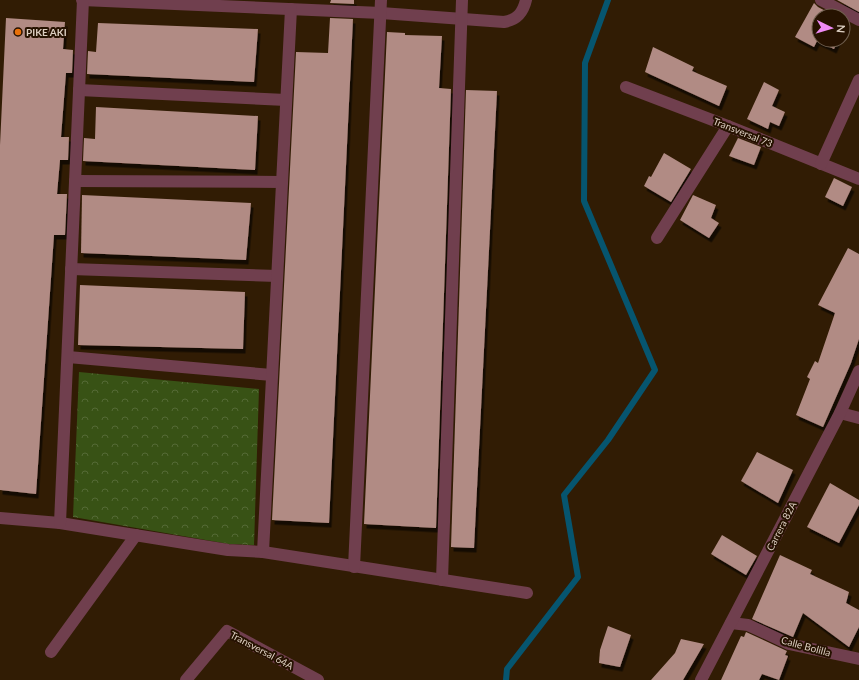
<svg xmlns="http://www.w3.org/2000/svg" width="859" height="680" font-family="Lato,sans-serif">
  <style>
    .park { fill: url(#park-crowns) }
    .lines { fill: none; stroke-linecap: round; stroke-linejoin: round }
    .stream { stroke: #06556f; stroke-width: 6 }
    .building { fill: #b18b84; filter: url(#shadow) }
    .service { stroke: #703f4e; stroke-width: 12 }
    .minor { stroke: #703f4e; stroke-width: 12 }
    .food-dot { fill: #e8710a; stroke: #261200; stroke-width: 1.5 }
    .labels { text-anchor: middle; stroke-width: 4; stroke-linejoin: round; paint-order: stroke }
    .poi-label { font-size: 10px; font-weight: bold; fill: #ddcfc1; stroke: #261200; text-anchor: start }
    .street-label { font-size: 10px; fill: #ddcfc1; stroke: #261200 }
  </style>
  <defs>
    <pattern id="park-crowns" width="20" height="18" patternUnits="userSpaceOnUse"><rect width="20" height="18" fill="#385215"/><path d="M2 6a3 3 0 1 1 6 0M12 15a3 3 0 1 1 6 0" fill="none" stroke="#546a35"/></pattern>
    <filter id="shadow"><feDropShadow dx="2.5" dy="4.5" stdDeviation="0" flood-color="#0009"/></filter>
  </defs>
  <rect width="100%" height="100%" fill="#311c04"/>
  <polygon class="park" points="79,372 259,389 254,545 229,544 73,517"/>
  <g class="lines">
    <polyline class="stream" points="506,680 507,669 578,577 564,495 608,440 655,370 584,201 585,63 608,0"/>
  </g>
  <g class="building">
    <polygon points="331,0 354,0 354,4 330,3"/>
    <polygon points="837,0 859,0 859,12"/>
    <polygon points="814,3 818,7 835,16 819,16 819,40 838,40 834,49 817,41 814,47 795,37"/>
    <polygon points="6,18 65,22 63,49 73,50 72,73 66,73 61,137 69,137 68,160 60,160 57,194 67,194 65,235 54,235 36,494 0,490 0,145"/>
    <polygon points="330,18 353,19 329,523 272,520 296,52 328,53"/>
    <polygon points="98,23 258,29 254,82 87,74 88,51 96,52"/>
    <polygon points="387,32 405,33 405,35 442,36 439,88 451,89 436,528 364,524"/>
    <polygon points="653,47 694,67 692,71 727,86 719,106 645,72"/>
    <polygon points="764,82 779,90 772,106 785,112 779,126 770,122 768,129 747,119"/>
    <polygon points="466,90 497,91 474,548 451,547"/>
    <polygon points="96,107 258,116 255,170 83,161 84,138 95,139"/>
    <polygon points="738,138 761,147 754,165 729,156"/>
    <polygon points="664,153 691,169 671,202 644,186 649,176 651,177"/>
    <polygon points="834,178 852,187 843,206 825,197"/>
    <polygon points="82,195 251,203 246,260 81,253"/>
    <polygon points="693,195 716,205 711,218 719,223 709,238 680,220"/>
    <polygon points="848,248 859,254 859,339 851,363 823,427 796,415 810,379 807,377 815,361 818,363 835,313 818,305"/>
    <polygon points="80,285 245,292 243,349 78,345"/>
    <polygon points="757,452 793,470 778,503 741,481"/>
    <polygon points="830,483 859,500 859,505 839,543 807,527"/>
    <polygon points="722,535 757,556 746,575 711,554"/>
    <polygon points="780,555 812,570 810,574 849,592 846,603 859,610 859,627 849,647 803,613 793,637 752,619"/>
    <polygon points="608,626 631,635 620,667 599,663 600,650"/>
    <polygon points="746,632 787,651 785,655 788,656 779,680 762,674 759,680 721,680 741,636 744,637"/>
    <polygon points="681,639 704,644 683,680 651,680 675,653"/>
  </g>
  <g class="lines">
    <g class="service">
      <polyline points="731,623 748,625 789,644 859,659"/>
      <polyline points="51,652 136,535"/>
    </g>
    <g class="minor">
      <path d="M 82,0 L 381,13 L 504,22 C 517,20 523,13 526,0"/>
      <polyline points="821,0 859,20"/>
      <polyline points="626,87 728,126 859,179"/>
      <polyline points="79,90 286,100"/>
      <polyline points="821,164 859,80"/>
      <polyline points="75,181 282,182"/>
      <polyline points="657,238 728,126"/>
      <polyline points="71,269 277,276"/>
      <polyline points="68,357 272,375"/>
      <polyline points="840,413 859,418"/>
      <polyline points="0,518 60,523 228,550 263,552 527,593"/>
      <polyline points="60,523 83,0"/>
      <polyline points="263,552 291,9"/>
      <polyline points="354,567 381,0"/>
      <polyline points="442,580 462,0"/>
      <polyline points="186,680 227,631 318,680"/>
      <polyline points="701,680 840,413 859,371"/>
    </g>
  </g>
  <circle class="food-dot" cx="18" cy="32" r="4"/>
  <g class="labels">
    <g class="poi-label">
      <text x="26" y="36">PIKE AKI</text>
    </g>
    <g class="street-label">
      <text transform="translate(743 132) rotate(22)" y="4">Transversal 73</text>
      <text transform="translate(781 526) rotate(-63)" y="4">Carrera 82A</text>
      <text transform="translate(806 646) rotate(15)" y="4">Calle Bolilla</text>
      <text transform="translate(262 650) rotate(28)" y="4">Transversal 64A</text>
    </g>
  </g>
  <g transform="translate(831 28) rotate(95)"><circle r="19" fill="#261200" stroke="#6f5e4d"/>
  <path d="M0-3L7 15L0 10L-7 15Z" fill="#f08bf5"/>
  <text y="-6" font-size="11" font-weight="bold" text-anchor="middle" fill="#ddcfc1">N</text>
  </g>
</svg>
